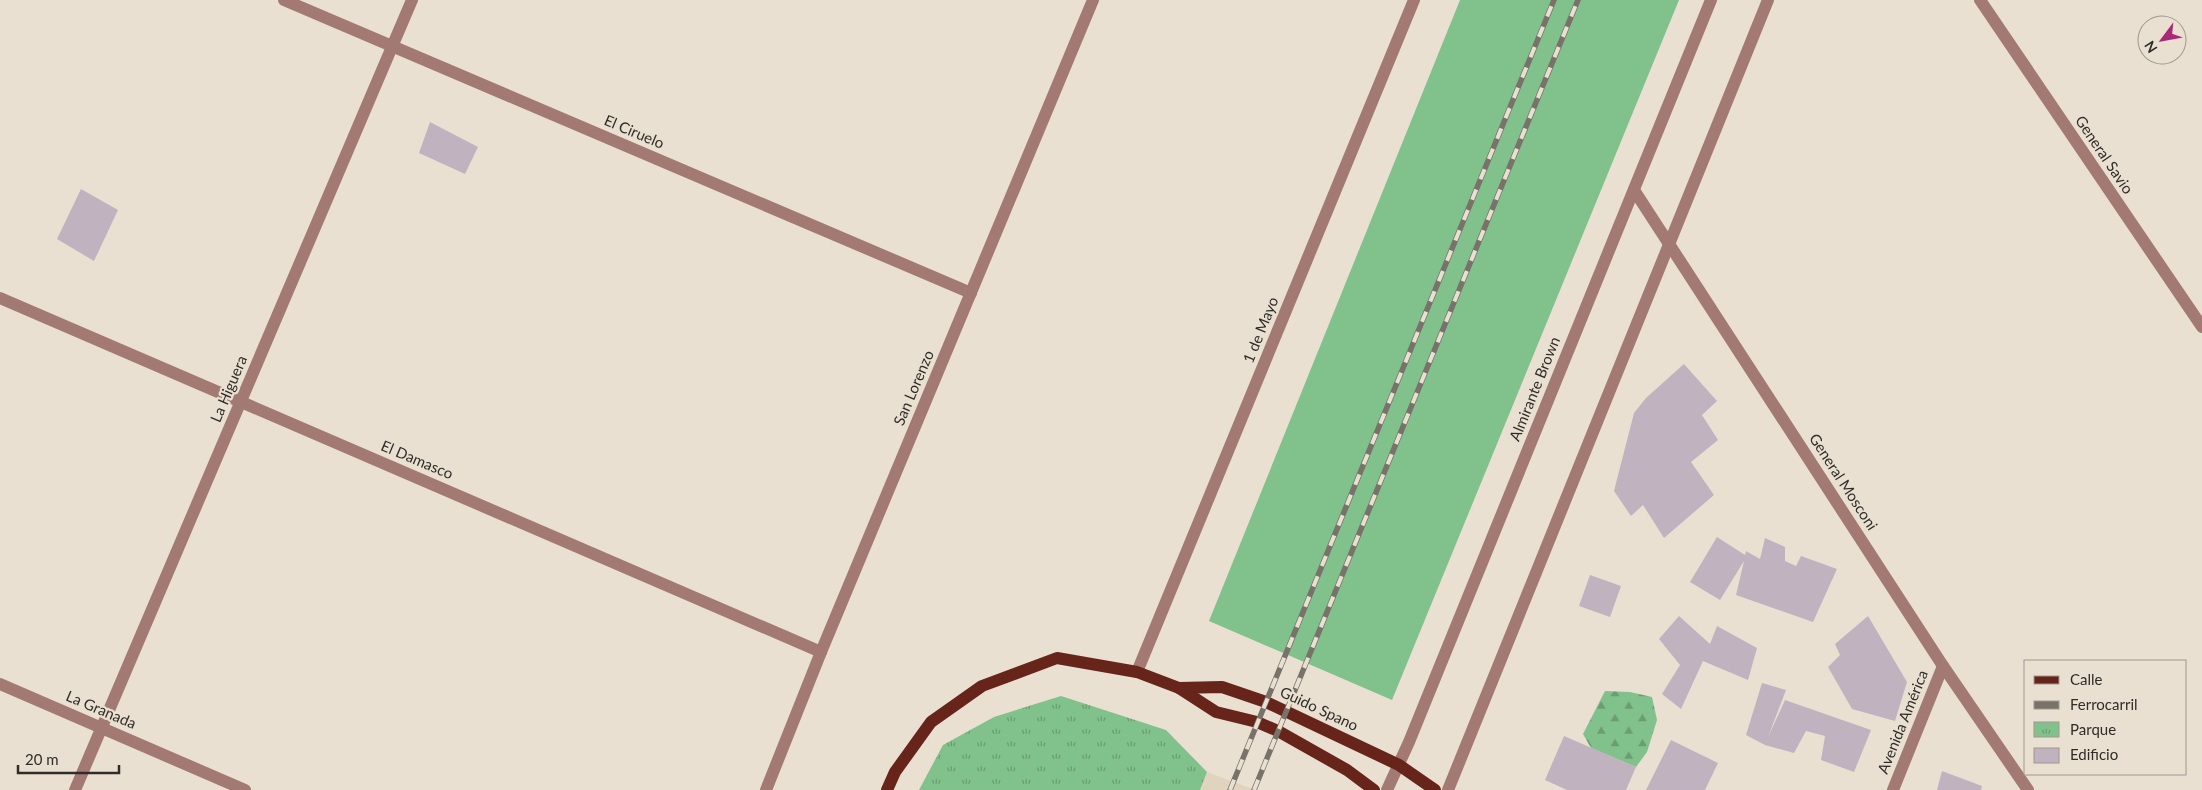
<svg xmlns="http://www.w3.org/2000/svg" width="2202" height="790" font-family="Lato,sans-serif">
  <style>
    .built { fill: #e1d4bf }
    .green { fill: #81c18b }
    .forest { fill: url(#forest-firs) }
    .park { fill: url(#park-tufts) }
    .building { fill: #c0b3bf }
    .lines { fill: none; stroke-linecap: round; stroke-linejoin: round }
    .minor { stroke: #a37a73; stroke-width: 12 }
    .major { stroke: #67241a; stroke-width: 12 }
    .rail-casing { stroke: #78726a; stroke-width: 5.5 }
    .rail { stroke: #e9e0d2; stroke-width: 4; stroke-dasharray: 11; stroke-linecap: butt }
    .labels { text-anchor: middle; stroke-width: 4.5; stroke-linejoin: round; paint-order: stroke }
    .street-label { font-size: 15px; fill: #302c27; stroke: #e9e0d2 }
  </style>
  <defs>
    <pattern id="forest-firs" width="22" height="20" patternUnits="userSpaceOnUse" patternTransform="scale(1.25)"><rect width="22" height="20" fill="#81c18b"/><path d="M5 1l3.5 6h-7zM16 11l3.5 6h-7z" fill="#6a9d72"/></pattern>
    <pattern id="park-tufts" width="24" height="20" patternUnits="userSpaceOnUse" patternTransform="scale(1.25)"><rect width="24" height="20" fill="#81c18b"/><path d="M3 7l-1-3M5 7V3M7 7l1-3M15 17l-1-3M17 17v-4M19 17l1-3" fill="none" stroke="#6a9d72"/></pattern>
  </defs>
  <rect width="100%" height="100%" fill="#e9e0d2"/>
  <polygon class="built" points="1207,772 1256,790 1200,790"/>
  <polygon class="green" points="1460,0 1679,0 1392,700 1209,621"/>
  <polygon class="forest" points="1605,691 1630,692 1652,697 1657,720 1647,752 1636,767 1591,748 1583,734"/>
  <polygon class="park" points="1061,696 1166,730 1207,772 1200,790 919,790 943,745 994,717"/>
  <g class="building">
    <polygon points="430,122 478,147 465,174 419,153"/>
    <polygon points="81,189 118,210 94,261 57,239"/>
    <polygon points="1684,364 1717,401 1702,415 1718,440 1691,462 1714,495 1664,538 1643,505 1631,516 1614,491 1634,413 1646,398"/>
    <polygon points="1717,537 1745,555 1746,551 1760,559 1765,538 1785,547 1785,561 1796,566 1801,556 1837,569 1813,622 1736,595 1744,561 1720,600 1690,582"/>
    <polygon points="1590,575 1621,586 1610,617 1579,606"/>
    <polygon points="1679,616 1710,644 1717,626 1757,648 1748,680 1703,661 1681,709 1662,694 1680,665 1659,639"/>
    <polygon points="1868,616 1907,682 1895,721 1852,709 1828,667 1840,655 1835,644"/>
    <polygon points="1762,683 1786,690 1768,737 1785,700 1871,730 1854,772 1821,760 1825,736 1806,731 1794,753 1765,745 1746,735"/>
    <polygon points="1564,736 1636,767 1626,790 1567,790 1545,780"/>
    <polygon points="1671,740 1718,763 1705,790 1646,790"/>
    <polygon points="1942,771 1982,786 1981,790 1937,790"/>
  </g>
  <g class="lines">
    <g class="minor">
      <polyline points="284,0 971,293"/>
      <polyline points="1980,0 2202,327"/>
      <polyline points="1634,190 1943,666 2028,790"/>
      <polyline points="0,298 821,652"/>
      <polyline points="1137,672 1414,0"/>
      <polyline points="0,684 245,790"/>
      <polyline points="75,790 412,0"/>
      <polyline points="766,790 821,652 1093,0"/>
      <polyline points="1387,790 1409,742 1711,0"/>
      <polyline points="1448,790 1768,0"/>
      <polyline points="1893,790 1943,666"/>
    </g>
    <g class="major">
      <polyline points="1179,688 1222,687 1266,702 1399,765 1435,790"/>
      <polyline points="887,790 895,772 931,722 982,686 1057,658 1137,672 1179,688 1216,712 1257,722 1278,731 1347,770 1374,790"/>
    </g>
    <g class="rail-casing">
      <g id="rail">
        <polyline points="1230,790 1554,0"/>
        <polyline points="1254,790 1578,0"/>
      </g>
    </g>
    <use href="#rail" class="rail"/>
  </g>
  <g class="labels">
    <g class="street-label">
      <text transform="translate(634 132) rotate(23)" y="5">El Ciruelo</text>
      <text transform="translate(2104 155) rotate(56)" y="5">General Savio</text>
      <text transform="translate(1261 330) rotate(-68)" y="5">1 de Mayo</text>
      <text transform="translate(914 388) rotate(-67)" y="5">San Lorenzo</text>
      <text transform="translate(229 389) rotate(-67)" y="5">La Higuera</text>
      <text transform="translate(1535 389) rotate(-68)" y="5">Almirante Brown</text>
      <text transform="translate(417 460) rotate(23)" y="5">El Damasco</text>
      <text transform="translate(1843 482) rotate(57)" y="5">General Mosconi</text>
      <text transform="translate(1319 709) rotate(25)" y="5">Guido Spano</text>
      <text transform="translate(101 710) rotate(23)" y="5">La Granada</text>
      <text transform="translate(1903 722) rotate(-68)" y="5">Avenida América</text>
    </g>
  </g>
  <rect x="2024" y="660" width="162" height="115" fill="#e9e0d2" stroke="#9f988e"/>
  <rect x="2034" y="676" width="25" height="8" fill="#67241a" stroke="#9f988e"/>
  <text x="2070" y="685" font-size="15" fill="#302c27">Calle</text>
  <rect x="2034" y="701" width="25" height="8" fill="#78726a" stroke="#9f988e"/>
  <text x="2070" y="710" font-size="15" fill="#302c27">Ferrocarril</text>
  <rect x="2034" y="722" width="25" height="15" fill="url(#park-tufts)" stroke="#9f988e"/>
  <text x="2070" y="735" font-size="15" fill="#302c27">Parque</text>
  <rect x="2034" y="748" width="25" height="15" fill="#c0b3bf" stroke="#9f988e"/>
  <text x="2070" y="760" font-size="15" fill="#302c27">Edificio</text>
  <g transform="translate(2162 40) rotate(238)"><circle r="24" fill="#e9e0d2" stroke="#9f988e"/>
  <path d="M0-4L9 19L0 12L-9 19Z" fill="#aa2977"/>
  <text y="-8" font-size="14" font-weight="bold" text-anchor="middle" fill="#302c27">N</text>
  </g>
  <path d="M18 765v8h101v-8" fill="none" stroke="#302c27" stroke-width="2.5"/>
  <text x="25" y="765" font-size="15" fill="#302c27" stroke="#e9e0d2" stroke-width="4" paint-order="stroke">20 m</text>
</svg>
